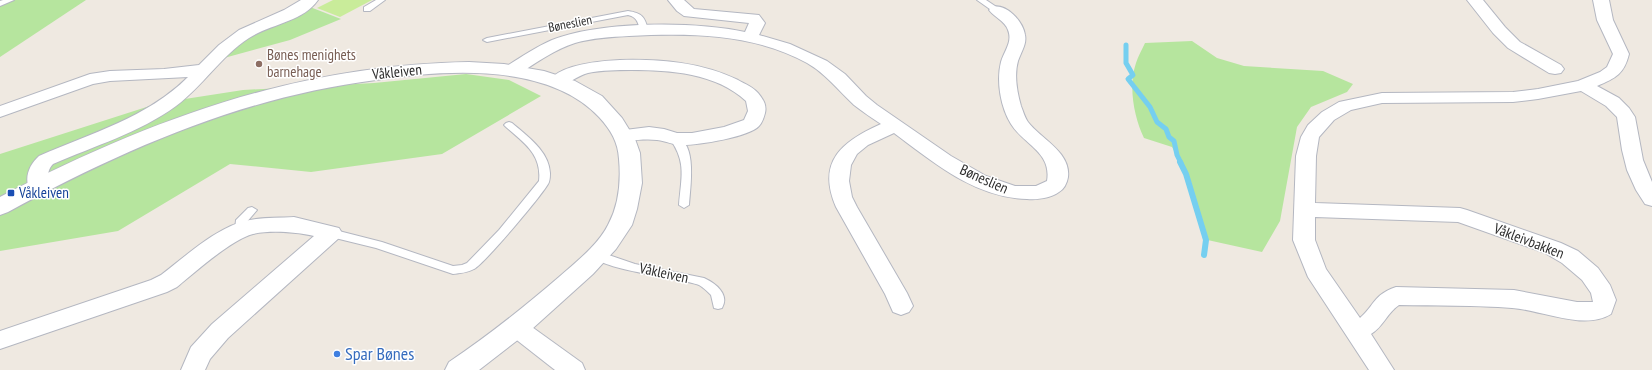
<svg xmlns="http://www.w3.org/2000/svg" width="1652" height="370" font-family="'PT Sans Narrow',sans-serif">
  <style>
    .green { fill: #b6e59e }
    .pitch { fill: #c9ec9a }
    .lines { fill: none; stroke-linecap: round; stroke-linejoin: round }
    .stream-far1 { stroke: #75cff0; stroke-width: 5 }
    .stream { stroke: #75cff0; stroke-width: 6 }
    .service-casing { stroke: #b4b7c1; stroke-width: 2 }
    .minor-casing { stroke: #b4b7c1; stroke-width: 2 }
    .tertiary-casing { stroke: #b4b7c1; stroke-width: 2 }
    .service { fill: #fff; fill-rule: evenodd }
    .minor { fill: #fff; fill-rule: evenodd }
    .tertiary { fill: #fff; fill-rule: evenodd }
    .education-dot { fill: #8d6e63; stroke: #fff; stroke-width: 1.5 }
    .transit-dot { fill: #1a4fb4; stroke: #fff; stroke-width: 1.5 }
    .shop-dot { fill: #3f7fe0; stroke: #fff; stroke-width: 1.5 }
    .labels { text-anchor: middle; stroke-width: 3; stroke-linejoin: round; paint-order: stroke }
    .far-street-label { font-size: 13px; fill: #2e2e2e; stroke: #fff }
    .education-label { font-size: 15px; fill: #785e54; stroke: #fff; text-anchor: start }
    .street-label { font-size: 15px; fill: #2e2e2e; stroke: #fff }
    .transit-label { font-size: 15px; fill: #164399; stroke: #fff; text-anchor: start }
    .near-shop-label { font-size: 18px; fill: #366cbe; stroke: #fff; text-anchor: start }
  </style>
  <rect width="100%" height="100%" fill="#efe9e1"/>
  <g class="green">
    <polygon points="0,0 86,0 0,57"/>
    <polygon points="310,7 341,19 290,40 224,58 253,31"/>
    <path d="M 1192,41 L 1217,58 L 1244,66 L 1323,71 L 1353,84 L 1347,92 L 1311,107 L 1297,127 L 1280,221 L 1262,252 L 1203,239 L 1191,182 L 1172,147 L 1144,138 C 1134,117 1128,86 1136,63 C 1138,56 1142,50 1145,43 Z"/>
    <polygon points="466,74 509,80 541,96 442,154 311,172 230,164 118,231 0,251 0,154 159,103 243,90 374,83"/>
  </g>
  <polygon class="pitch" points="333,0 372,0 340,17 317,8"/>
  <g class="lines">
    <polyline class="stream-far1" points="1126,45 1126,63 1133,75 1128,79 1150,107 1157,122 1166,129 1169,137 1174,141 1177,155 1181,163"/>
    <polyline class="stream" points="1180,162 1186,174 1206,240 1204,255"/>
    <g class="service-casing">
      <g id="service">
        <polygon points="3,0 14,0 0,6 0,1"/>
        <polygon points="376,0 385,0 370,11 364,11 364,7"/>
        <polygon points="977,0 986,0 1001,10 997,12 994,12"/>
        <path d="M 628,11 C 642,13 645,17 648,30 L 647,32 L 641,32 C 638,24 638,17 628,15 L 487,42 L 483,40 L 487,38 Z"/>
        <path d="M 509,122 L 512,123 C 527,136 549,151 550,173 C 550,175 550,179 549,182 C 546,191 483,265 474,269 C 467,273 460,273 453,274 L 376,248 L 327,236 L 326,233 L 327,230 L 331,229 L 382,242 L 453,266 L 462,265 L 467,263 L 499,230 L 539,181 C 542,154 524,143 506,127 L 504,125 L 506,123 Z"/>
        <path d="M 675,136 C 698,142 690,188 689,205 L 684,208 L 679,205 C 681,178 687,163 670,139 Z"/>
        <polygon points="252,207 257,210 245,224 244,233 236,233 235,230 236,220 248,208"/>
        <path d="M 597,251 L 635,264 L 704,278 C 715,283 730,294 722,308 L 718,309 L 714,308 L 711,295 C 707,291 704,288 699,285 C 681,278 600,270 592,255 L 593,252 Z"/>
      </g>
    </g>
    <g class="minor-casing">
      <g id="minor">
        <path d="M 301,0 L 318,0 C 303,22 270,24 249,38 C 221,56 203,86 176,106 C 139,133 94,146 53,164 C 44,173 51,183 45,192 L 38,194 L 31,192 C 23,179 29,165 39,156 C 91,133 147,118 188,77 L 110,81 L 93,84 L 0,117 L 0,106 L 90,74 L 110,71 L 164,69 L 199,65 L 219,45 L 239,30 L 284,10 Z"/>
        <path d="M 668,0 L 684,0 L 694,9 L 759,15 L 765,23 L 759,35 L 790,44 L 827,61 L 845,74 L 866,96 L 877,105 L 951,156 L 986,176 L 1015,186 L 1036,186 L 1047,181 C 1052,152 1024,145 1011,124 C 1001,108 996,82 1001,62 C 1004,51 1013,42 1008,30 C 1005,21 994,17 989,10 L 992,7 C 1006,3 1023,21 1025,35 C 1027,44 1021,52 1018,61 C 1014,75 1017,92 1021,106 C 1023,111 1025,118 1028,122 C 1041,139 1071,152 1068,177 C 1067,183 1064,189 1059,192 C 1051,198 1037,200 1027,199 C 975,198 933,162 894,133 L 868,145 L 857,154 L 851,165 L 849,181 L 852,197 L 857,207 L 907,293 L 913,306 L 909,312 L 901,315 L 893,312 L 885,294 L 836,207 C 816,161 843,141 881,124 C 872,118 863,112 854,105 C 838,90 826,74 807,63 C 753,33 688,33 629,36 C 611,37 592,38 575,43 C 554,50 537,62 519,74 L 513,75 L 507,74 L 504,70 L 507,66 C 521,57 536,47 552,40 C 601,21 693,21 745,32 L 749,23 L 684,16 L 677,11 Z"/>
        <polygon points="1467,0 1483,0 1505,27 1520,42 1561,65 1564,69 1561,73 1555,74 1549,73 1508,48 1493,33"/>
        <path d="M 1593,0 L 1609,0 L 1613,20 L 1629,54 C 1624,74 1616,78 1597,86 L 1619,98 L 1629,108 L 1635,117 L 1643,160 L 1652,182 L 1652,206 L 1645,204 L 1636,190 L 1627,170 L 1622,150 L 1617,117 L 1606,106 L 1581,91 L 1538,99 L 1513,102 L 1382,103 L 1351,110 L 1334,120 L 1319,137 L 1316,156 L 1315,203 L 1460,208 L 1467,210 L 1561,243 L 1578,251 L 1598,268 L 1610,285 L 1616,300 L 1611,314 C 1584,331 1542,310 1512,308 C 1475,305 1437,306 1399,305 C 1387,313 1383,327 1371,334 L 1394,370 L 1369,370 L 1308,277 L 1293,240 L 1296,156 L 1301,137 L 1308,125 L 1322,112 L 1339,102 L 1382,93 L 1513,92 L 1538,89 L 1578,81 L 1600,72 L 1607,67 L 1613,54 L 1597,20 ZM 1315,217 L 1458,222 L 1545,253 L 1562,263 L 1582,280 L 1591,293 L 1593,302 L 1577,302 L 1514,290 L 1396,287 C 1373,295 1375,305 1360,318 L 1326,269 L 1315,240 Z"/>
        <path d="M 620,60 C 660,59 701,62 738,80 C 745,84 753,87 758,93 C 763,99 767,105 765,113 C 764,117 762,123 759,126 C 749,137 699,145 683,145 C 673,145 666,141 657,140 C 643,138 630,142 617,139 L 615,135 L 617,131 L 649,127 L 664,129 L 677,133 L 692,133 L 724,127 L 744,120 L 748,111 L 746,101 C 716,73 670,70 631,70 C 617,70 602,70 588,73 C 576,76 565,88 552,85 L 549,81 C 561,64 600,61 620,60 Z"/>
        <path d="M 294,217 L 339,228 L 342,233 L 339,238 L 228,338 L 210,359 L 205,370 L 181,370 L 191,347 L 212,324 L 314,236 C 296,232 271,230 253,234 C 231,240 195,272 177,287 L 167,292 L 0,349 L 0,331 L 151,280 L 161,275 C 186,256 219,225 250,220 C 265,217 280,218 294,217 Z"/>
        <polygon points="517,319 525,322 582,363 585,370 555,370 509,334 505,328 509,322"/>
      </g>
    </g>
    <g class="tertiary-casing">
      <path id="tertiary" d="M 469,62 L 504,64 L 544,71 L 575,81 L 602,96 L 622,118 L 635,139 L 640,153 L 642,183 L 637,209 L 632,225 L 616,249 L 593,274 L 532,329 L 479,370 L 445,370 L 449,362 C 488,336 524,307 559,277 C 576,262 598,245 608,225 C 619,205 621,181 619,159 C 618,142 611,130 599,117 C 547,62 445,70 376,80 C 242,97 125,149 8,212 L 0,215 L 0,197 C 151,119 297,65 469,62 Z"/>
    </g>
    <use href="#service" class="service"/>
    <use href="#minor" class="minor"/>
    <use href="#tertiary" class="tertiary"/>
  </g>
  <circle class="education-dot" cx="259" cy="64" r="4"/>
  <rect class="transit-dot" x="7" y="189" width="8" height="8" rx="2"/>
  <circle class="shop-dot" cx="337" cy="354" r="4"/>
  <g class="labels">
    <g class="far-street-label">
      <text transform="translate(570 23) rotate(-11)" y="5">Bøneslien</text>
    </g>
    <g class="education-label">
      <text x="267" y="60">Bønes menighets<tspan x="267" dy="17">barnehage</tspan></text>
    </g>
    <g class="street-label">
      <text transform="translate(397 72) rotate(-6)" y="5">Våkleiven</text>
      <text transform="translate(984 179) rotate(24)" y="5">Bøneslien</text>
      <text transform="translate(1529 241) rotate(21)" y="5">Våkleivbakken</text>
      <text transform="translate(664 273) rotate(12)" y="5">Våkleiven</text>
    </g>
    <g class="transit-label">
      <text x="19" y="198">Våkleiven</text>
    </g>
    <g class="near-shop-label">
      <text x="345" y="360">Spar Bønes</text>
    </g>
  </g>
</svg>
